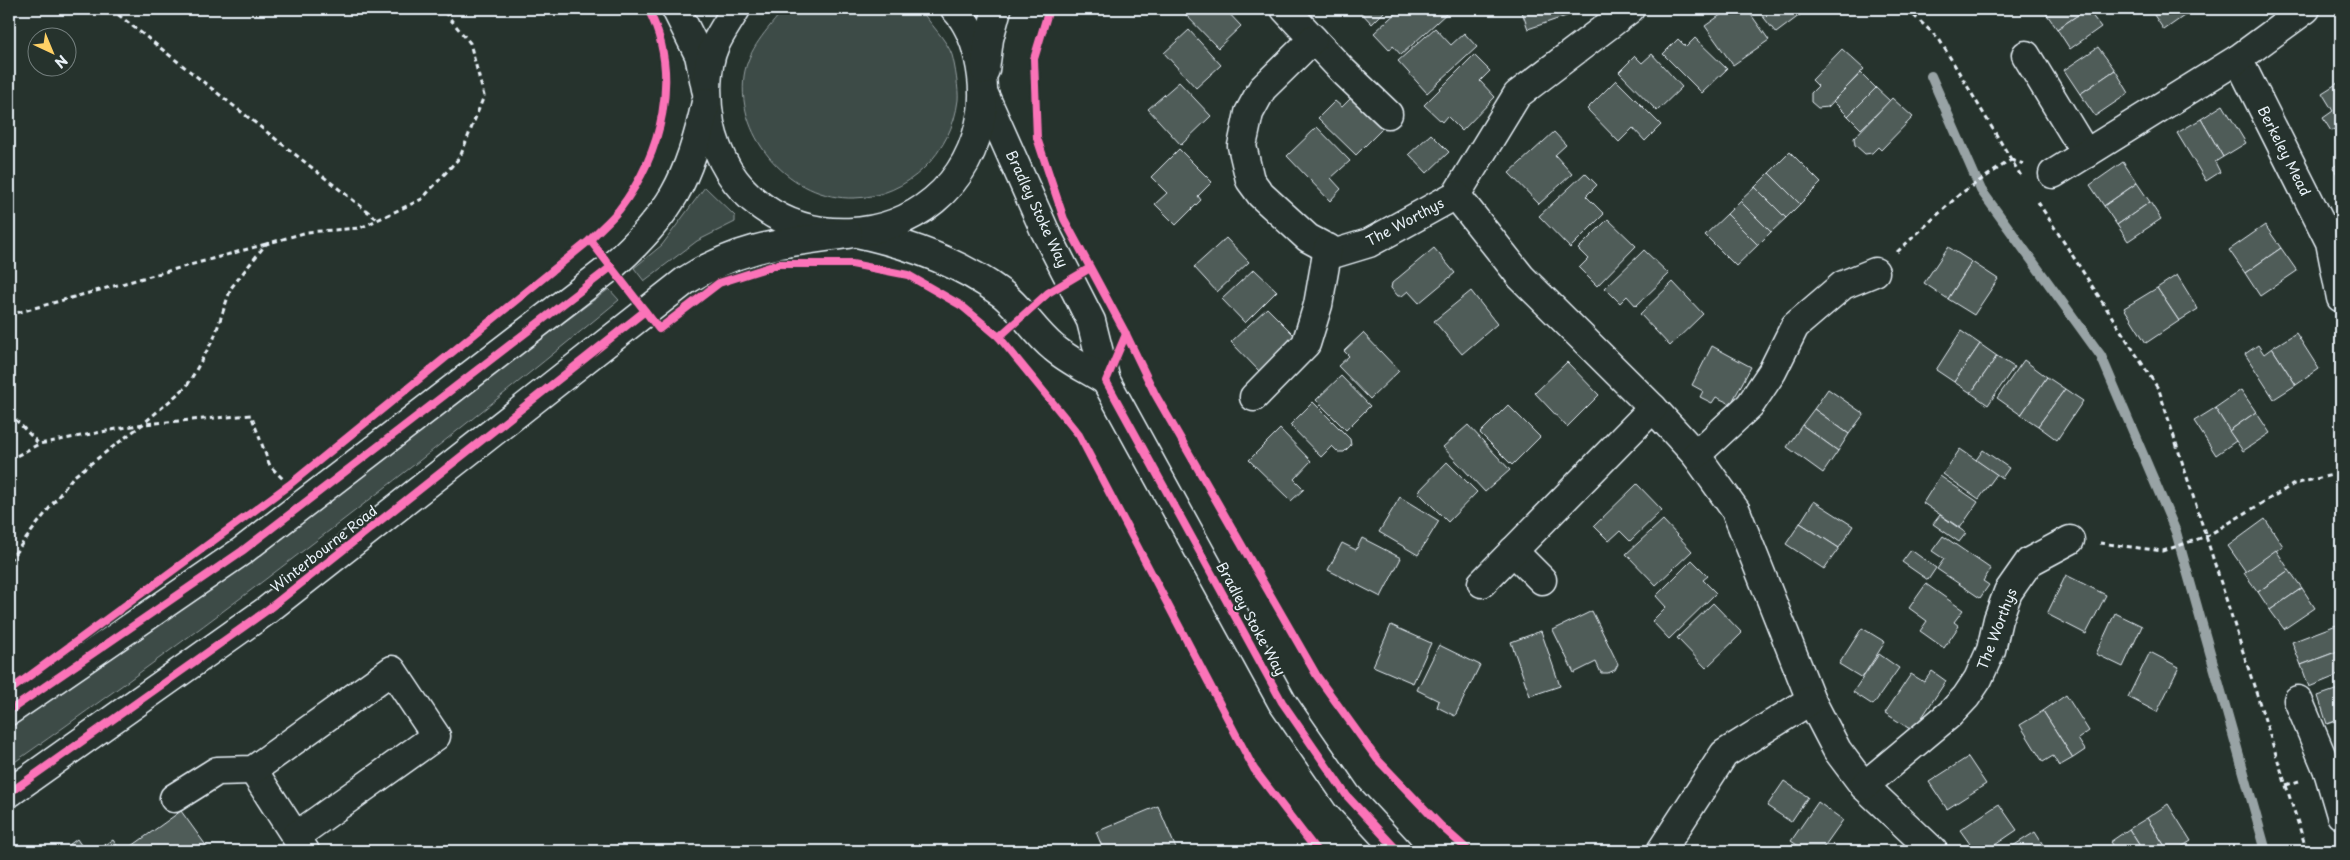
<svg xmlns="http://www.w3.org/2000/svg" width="2350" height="860" font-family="'Playpen Sans',sans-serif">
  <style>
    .green { fill: #3e4b47; stroke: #939ea0 }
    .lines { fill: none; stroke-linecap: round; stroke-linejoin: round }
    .stream { stroke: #98a3a5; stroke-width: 10 }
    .building { fill: #505c59; stroke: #e8f1f8 }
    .minor-casing { stroke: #e8f1f8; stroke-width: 31 }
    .major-casing { stroke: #e8f1f8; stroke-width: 31 }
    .path { stroke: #e8f1f8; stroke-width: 3; stroke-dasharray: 5 4; stroke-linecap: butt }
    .minor { stroke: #26332d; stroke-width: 28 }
    .major { stroke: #26332d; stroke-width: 28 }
    .cycleway-casing { stroke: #26332d; stroke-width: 11 }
    .cycleway { stroke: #fb73b8; stroke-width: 8 }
    .labels { text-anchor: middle; stroke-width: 4; stroke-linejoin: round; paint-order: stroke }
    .street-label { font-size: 14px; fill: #e8f1f8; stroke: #26332d }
  </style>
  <rect width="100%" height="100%" fill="#26332d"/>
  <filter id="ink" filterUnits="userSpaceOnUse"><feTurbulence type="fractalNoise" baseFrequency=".02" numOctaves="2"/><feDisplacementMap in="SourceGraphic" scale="10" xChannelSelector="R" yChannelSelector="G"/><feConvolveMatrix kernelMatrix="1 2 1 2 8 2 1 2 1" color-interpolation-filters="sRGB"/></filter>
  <g filter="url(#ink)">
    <g class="green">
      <path d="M 784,9 L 920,9 C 928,21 948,42 952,55 C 955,65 959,91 958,100 C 952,152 908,197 854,198 C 792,200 736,139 744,76 C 748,49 767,30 784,9 Z"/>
      <polygon points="705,187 735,216 735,222 697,241 644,281 634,268 662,245"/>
      <path d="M 609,289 L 619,300 C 421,463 219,619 9,766 L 9,721 L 474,389 Z"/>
    </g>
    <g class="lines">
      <polyline class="stream" points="1931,76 1981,190 2101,356 2176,532 2266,851"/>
    </g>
    <g class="building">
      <polygon points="1183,9 1225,9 1241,26 1218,48 1181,10"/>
      <polygon points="1358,9 1387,9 1372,24"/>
      <polygon points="1400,9 1445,9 1448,12 1401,55 1393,46 1390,50 1374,33"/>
      <polygon points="1521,9 1587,9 1528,29"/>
      <polygon points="1729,9 1747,9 1769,40 1733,65 1705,26"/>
      <polygon points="1757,9 1808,9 1776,33"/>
      <polygon points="2043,9 2087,9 2057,29"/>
      <polygon points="2087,9 2101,27 2070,49 2057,29"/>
      <polygon points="2150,9 2194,9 2164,30"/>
      <polygon points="1435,28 1451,45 1464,33 1477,47 1427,93 1398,61"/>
      <polygon points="1189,30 1221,65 1196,88 1164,53"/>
      <polygon points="1695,38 1727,69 1702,93 1663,54 1678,39 1686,47"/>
      <polygon points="2098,47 2115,70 2080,94 2064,70"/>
      <polygon points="1842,49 1864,69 1828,107 1818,108 1811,102 1811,93 1818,86 1812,80"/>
      <polygon points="1652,54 1682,87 1657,111 1619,72 1635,56 1642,63"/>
      <polygon points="1474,55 1490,71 1480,81 1495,97 1462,131 1447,116 1442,122 1424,105"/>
      <polygon points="2115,70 2129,93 2095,116 2080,94"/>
      <polygon points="1861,73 1876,88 1848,116 1833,101"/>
      <polygon points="1616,80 1661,125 1645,141 1633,128 1619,142 1587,109"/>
      <polygon points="2341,81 2341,125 2331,131 2323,118 2333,111 2322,93"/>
      <polygon points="1179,82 1211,116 1181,145 1148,109"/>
      <polygon points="1876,88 1890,101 1861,129 1848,116"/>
      <polygon points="1356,93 1387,124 1356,155 1318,118 1335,101 1342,107"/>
      <polygon points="1892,98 1913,117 1881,150 1878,147 1872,153 1865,154 1855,145 1854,138"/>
      <polygon points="2223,105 2246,143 2223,157 2201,119"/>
      <polygon points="2201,119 2223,157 2215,162 2220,172 2206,181 2177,133"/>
      <polygon points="1317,127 1350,161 1331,178 1341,189 1330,201 1287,156"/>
      <polygon points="1554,132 1566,145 1555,155 1572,174 1539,204 1509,173"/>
      <polygon points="1431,134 1449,152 1427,173 1409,154"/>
      <polygon points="1179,149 1212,182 1198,196 1201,200 1176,225 1155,204 1167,193 1151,177"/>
      <polygon points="1790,152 1821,183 1800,204 1769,173"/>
      <polygon points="2123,162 2137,183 2104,206 2090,185"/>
      <polygon points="2341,162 2341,180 2340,180 2333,167"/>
      <polygon points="1585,173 1597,185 1586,196 1604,214 1570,248 1539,216"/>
      <polygon points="1769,173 1800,204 1786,218 1755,187"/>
      <polygon points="2137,183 2150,202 2117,225 2104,206"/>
      <polygon points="1755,187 1786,218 1771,232 1740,201"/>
      <polygon points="1740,201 1771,232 1758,245 1727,214"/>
      <polygon points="2150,202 2161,219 2128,241 2117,225"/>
      <polygon points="1727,214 1758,245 1736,266 1705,235"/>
      <polygon points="1608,219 1636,246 1597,286 1579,268 1588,259 1578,249"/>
      <polygon points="2265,225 2281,248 2245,273 2229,250"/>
      <polygon points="1226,238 1249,262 1217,292 1194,267"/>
      <polygon points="1948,247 1972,262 1948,299 1924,283"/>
      <polygon points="1434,248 1455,273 1419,303 1408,291 1402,296 1398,296 1391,288 1392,283"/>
      <polygon points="2281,248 2297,271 2260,296 2245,273"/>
      <polygon points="1644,250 1669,274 1636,306 1627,296 1620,303 1605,288"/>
      <polygon points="1972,262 1998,279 1974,315 1948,299"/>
      <polygon points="1254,269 1277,291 1245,323 1222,299"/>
      <polygon points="2177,275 2198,309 2179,321 2157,288"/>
      <polygon points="1673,282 1703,314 1670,346 1640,314"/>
      <polygon points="2157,288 2179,321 2146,343 2124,308"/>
      <polygon points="1471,291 1497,324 1462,354 1434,321"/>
      <polygon points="1267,308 1297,338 1261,373 1231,342"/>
      <polygon points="1961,331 1980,344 1954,382 1936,370"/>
      <polygon points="1363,333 1399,371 1370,399 1338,366 1349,356 1344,351"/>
      <polygon points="2296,333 2319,369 2296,385 2272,348"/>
      <polygon points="1980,344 1997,356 1971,393 1954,382"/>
      <polygon points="2258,345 2264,354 2272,348 2296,385 2274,399 2245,354"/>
      <polygon points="1712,346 1751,367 1731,404 1716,397 1712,403 1700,397 1703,391 1692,385"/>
      <polygon points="1997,356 2014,367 1988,405 1971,393"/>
      <polygon points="2024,360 2047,377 2021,415 1997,398"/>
      <polygon points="1567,362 1599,395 1567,427 1535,393"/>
      <polygon points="1341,376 1370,406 1346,430 1316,400"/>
      <polygon points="2047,377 2065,389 2038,426 2021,415"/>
      <polygon points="1828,389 1864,414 1849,434 1814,409"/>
      <polygon points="2065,389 2083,401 2057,440 2038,426"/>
      <polygon points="2241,390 2256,412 2229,431 2215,408"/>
      <polygon points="1313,402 1350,439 1351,445 1344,452 1338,452 1332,446 1321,457 1290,425"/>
      <polygon points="1508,405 1540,437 1512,465 1480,433"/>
      <polygon points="2215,408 2236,441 2216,455 2194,421"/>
      <polygon points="1814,409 1849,434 1838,451 1802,425"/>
      <polygon points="2256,412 2270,433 2243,451 2229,431"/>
      <polygon points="1468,425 1510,470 1485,492 1443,447"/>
      <polygon points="1802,425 1838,451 1823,473 1787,447"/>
      <polygon points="1280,429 1311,461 1294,479 1304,489 1291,501 1249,460"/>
      <polygon points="1960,449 1997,474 1979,499 1943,474"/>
      <polygon points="1983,450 2009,468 2002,478 1976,460"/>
      <polygon points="1447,462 1477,492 1448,522 1418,492"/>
      <polygon points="1940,476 1978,502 1960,528 1923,503"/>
      <polygon points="1637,484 1662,510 1630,541 1620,531 1609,541 1594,526"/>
      <polygon points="1400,497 1439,521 1418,555 1379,532"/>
      <polygon points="1814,501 1853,526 1839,548 1800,523"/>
      <polygon points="1940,515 1966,533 1959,542 1933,524"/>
      <polygon points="2265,519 2283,546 2246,572 2228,546"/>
      <polygon points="1663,520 1692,551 1656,585 1626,554"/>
      <polygon points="1800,523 1839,548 1824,569 1786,544"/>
      <polygon points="1943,536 1991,569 1983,581 1989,585 1980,598 1937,569 1944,559 1932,551"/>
      <polygon points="1362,538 1401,558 1381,597 1328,570 1342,543 1356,550"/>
      <polygon points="1911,550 1936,568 1928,580 1902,562"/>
      <polygon points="2276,550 2289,570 2258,592 2244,573"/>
      <polygon points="1692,560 1708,576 1703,580 1716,593 1669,639 1652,621 1666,607 1656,596"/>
      <polygon points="2289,570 2302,588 2270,610 2258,592"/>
      <polygon points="2066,575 2106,595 2086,634 2047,614"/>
      <polygon points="1926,584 1963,610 1954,622 1959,626 1944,648 1920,631 1927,621 1909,608"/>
      <polygon points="2302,588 2315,608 2284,629 2270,610"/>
      <polygon points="1713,603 1742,633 1706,668 1677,638"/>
      <polygon points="1592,611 1618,664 1615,670 1608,673 1601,673 1596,662 1574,673 1553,630"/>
      <polygon points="2115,613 2142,626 2123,667 2096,654"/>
      <polygon points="2339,624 2341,631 2341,650 2301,665 2292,642"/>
      <polygon points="1391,625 1431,643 1413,683 1373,666"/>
      <polygon points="1862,628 1885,642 1862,678 1839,664"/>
      <polygon points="1541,631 1560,686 1530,696 1511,642"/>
      <polygon points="1439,645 1480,665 1455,716 1437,707 1439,701 1417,690"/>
      <polygon points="2341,650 2341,674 2309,687 2301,665"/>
      <polygon points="2150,652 2179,667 2157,712 2128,697"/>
      <polygon points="1879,654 1899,668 1873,705 1853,692"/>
      <polygon points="1932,671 1946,681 1913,731 1885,713 1911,674 1924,682"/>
      <polygon points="2341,688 2341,719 2327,724 2318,696"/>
      <polygon points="2066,695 2089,731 2078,739 2085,750 2073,758 2043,711"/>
      <polygon points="2043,711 2073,758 2059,766 2053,756 2043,762 2020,725"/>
      <polygon points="1968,757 1986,784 1947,809 1929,782"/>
      <polygon points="1784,781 1808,797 1791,822 1767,806"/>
      <polygon points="1818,802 1843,820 1821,851 1806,851 1791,841"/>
      <polygon points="1999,804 2017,830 1986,851 1975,851 1960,830"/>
      <polygon points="2168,804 2191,841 2175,851 2168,851 2147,818"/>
      <polygon points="1158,806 1177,851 1104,851 1096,832"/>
      <polygon points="181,811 210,851 125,851"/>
      <polygon points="2147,818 2168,851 2143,851 2129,829"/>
      <polygon points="2129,829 2143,851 2116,851 2110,842"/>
      <polygon points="2035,832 2047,851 2005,851"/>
      <polygon points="77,839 85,851 61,851"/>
      <polygon points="113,840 121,851 96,851"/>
    </g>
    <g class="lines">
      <g class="minor-casing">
        <g id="minor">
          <polyline points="676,9 699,55 706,89"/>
          <polyline points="1285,9 1343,71 1388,114"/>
          <polyline points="1313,39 1262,89 1249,113 1242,146 1250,180 1261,195 1308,238 1336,253 1369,243 1456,195 1517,95 1630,9"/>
          <polyline points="2026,55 2086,154"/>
          <polyline points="2238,59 2330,242 2341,298"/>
          <polyline points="984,94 1044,229 1091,321 1106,381 1282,702 1347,796 1398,851"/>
          <polyline points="2053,174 2238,59 2306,9"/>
          <polyline points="1456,195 1521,277 1653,408 1696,455 1736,511 1811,700 1837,750 1864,786 1933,851"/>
          <path d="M 857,233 C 908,244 958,261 1001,293 C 1021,308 1034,332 1054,348 C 1069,361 1089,370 1106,381"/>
          <polyline points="1254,397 1306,344 1318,305 1328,248"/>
          <polyline points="1696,455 1750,405 1772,372 1795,326 1843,285 1875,272"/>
          <polyline points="1513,551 1542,580"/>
          <polyline points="1482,583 1653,408"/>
          <polyline points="2298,700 2328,771"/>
          <polyline points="253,770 305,851"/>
          <polyline points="2341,771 2328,771 2341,815"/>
          <polyline points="1864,786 1950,714 1966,697 1978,679 1991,650 1998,619 2008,592 2029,562 2070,540"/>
          <polyline points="174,798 217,771 253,770 392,670 436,736 296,836"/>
          <polyline points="1661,851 1724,754 1811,700"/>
        </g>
      </g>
      <g class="major-casing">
        <g id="major">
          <path d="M 736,9 C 729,21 721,32 715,45 C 705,67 706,99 710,123 C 741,274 958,267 982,112 C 986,80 978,33 955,9"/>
          <polyline points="985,70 989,39 997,9"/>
          <path d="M 9,711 L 242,551 L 611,267 C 670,215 690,179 706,102"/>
          <path d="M 9,793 L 266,611 L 685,281 C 741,245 784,243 848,234"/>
        </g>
      </g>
      <g class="path">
        <polyline points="111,9 377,219"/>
        <polyline points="1907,9 1939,39 2021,176"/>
        <polyline points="2011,160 2024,164"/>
        <polyline points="2038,202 2159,390 2307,851"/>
        <polyline points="1897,252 1960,194 2011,160"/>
        <polyline points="9,315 266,244"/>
        <polyline points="9,413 39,444"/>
        <polyline points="9,460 39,444 143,424 251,415 270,466 284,480"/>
        <polyline points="2100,543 2163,551 2207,536 2294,484 2341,473"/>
        <polyline points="9,561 73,477 143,424 187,386 214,338 231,288 266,244 307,232 360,228 422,199 460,157 484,96 470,43 442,9"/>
        <polyline points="2286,785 2299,781"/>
      </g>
      <use href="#minor" class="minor"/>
      <use href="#major" class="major"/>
      <g class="cycleway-casing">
        <g id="cycleway">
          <polyline points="1049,9 1034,59 1037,138 1064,219 1126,334 1155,394 1317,676 1377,759 1441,826 1469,851"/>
          <polyline points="590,240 659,329 719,283 779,264 852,264 908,275 962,306 999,337 1079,435 1254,769 1317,851"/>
          <polyline points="1126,334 1106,381 1282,702 1347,796 1398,851"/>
          <polyline points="999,337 1048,293 1090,268"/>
          <path d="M 9,691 L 289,485 L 590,240 C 599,230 610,221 619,210 C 662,154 682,74 648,9"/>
          <polyline points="9,711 242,551 611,267"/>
          <polyline points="9,793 266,611 645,311"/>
        </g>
      </g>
      <use href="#cycleway" class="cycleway"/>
    </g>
  </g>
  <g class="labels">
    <g class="street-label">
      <text transform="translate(2284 151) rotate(63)" y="5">Berkeley Mead</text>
      <text transform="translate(1037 209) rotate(65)" y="5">Bradley Stoke Way</text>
      <text transform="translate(1405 222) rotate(-28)" y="5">The Worthys</text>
      <text transform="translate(324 549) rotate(-38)" y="5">Winterbourne Road</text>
      <text transform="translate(1251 619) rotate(61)" y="5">Bradley Stoke Way</text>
      <text transform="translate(1997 629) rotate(-69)" y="5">The Worthys</text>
    </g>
  </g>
  <rect width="2350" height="860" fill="none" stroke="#26332d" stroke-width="30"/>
  <rect x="15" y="15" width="2320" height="830" fill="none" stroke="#e8f1f8" stroke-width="2" filter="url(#ink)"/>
  <g transform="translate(52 52) rotate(136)"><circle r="24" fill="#26332d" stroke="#747f7e"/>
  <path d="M0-4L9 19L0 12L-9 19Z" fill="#ffd166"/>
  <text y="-8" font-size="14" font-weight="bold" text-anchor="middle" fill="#e8f1f8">N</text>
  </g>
</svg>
